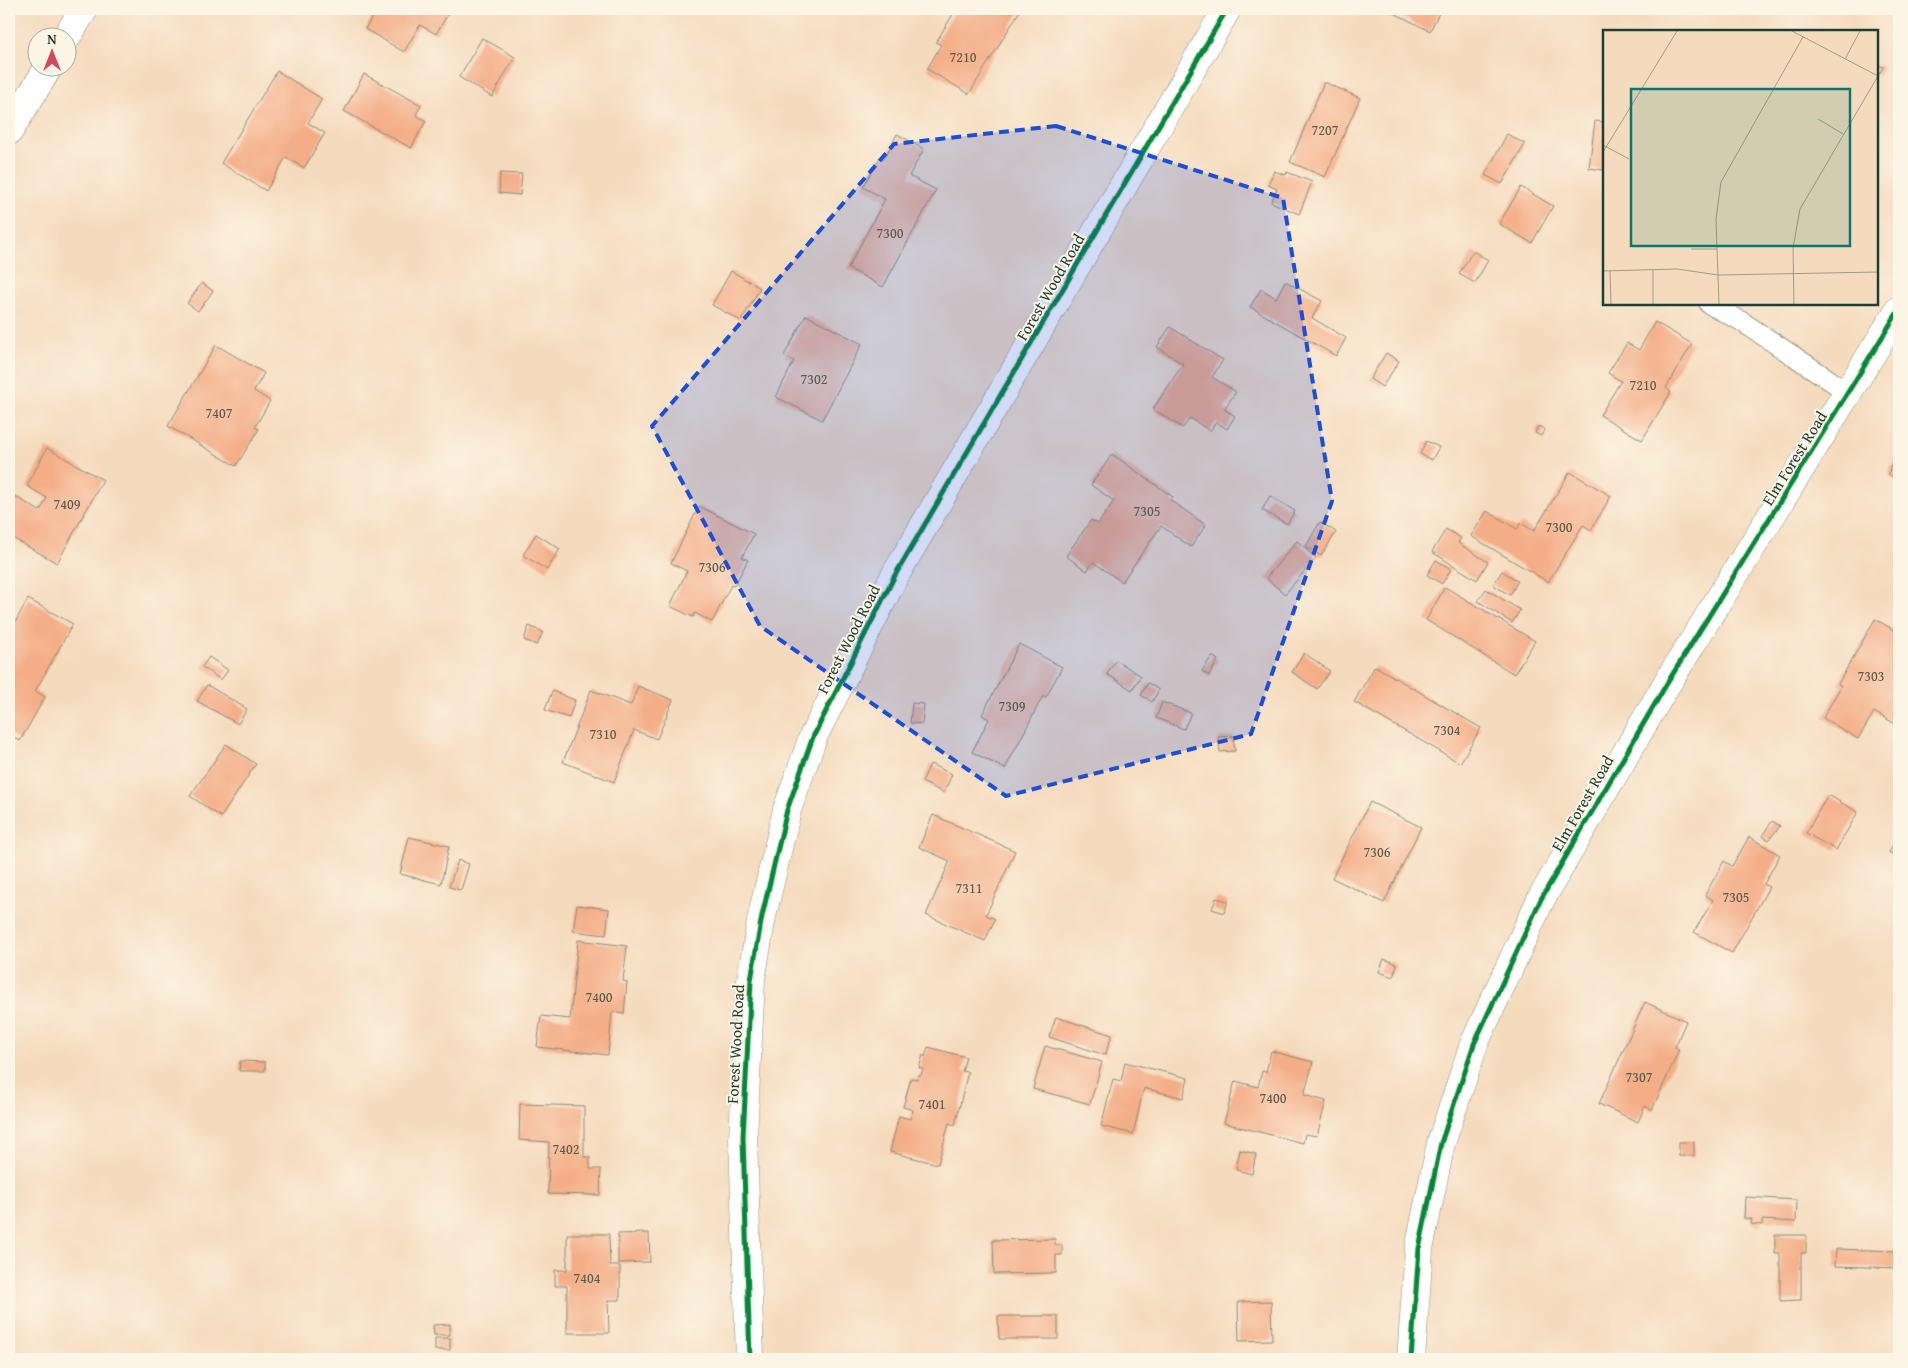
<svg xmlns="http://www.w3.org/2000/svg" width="1908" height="1368" font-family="'Gentium Book Plus',serif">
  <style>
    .building { fill: #f4ae87 }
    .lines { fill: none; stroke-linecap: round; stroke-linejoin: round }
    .service-casing { stroke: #8a8c79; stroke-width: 21 }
    .minor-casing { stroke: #8a8c79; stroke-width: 29 }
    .service { stroke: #fff; stroke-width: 19 }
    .minor { stroke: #fff; stroke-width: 28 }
    .cycleway-casing { stroke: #fcf5e5; stroke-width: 8 }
    .cycleway { stroke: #00873e; stroke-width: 5 }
    .marked { fill: #1d4ed8; fill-opacity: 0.2; stroke: #1d4ed8; stroke-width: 4; stroke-dasharray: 10 6; stroke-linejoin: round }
    .labels { text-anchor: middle; stroke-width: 4; stroke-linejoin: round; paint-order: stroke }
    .number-label { font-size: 14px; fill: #545949 }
    .street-label { font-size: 16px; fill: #1f3d34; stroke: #fcf5e5 }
    .inset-road { fill: none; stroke: #9f9c87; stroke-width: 1 }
    .view { fill: #0f766e; fill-opacity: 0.15; stroke: #0f766e; stroke-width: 2.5 }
    .inset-edge { fill: none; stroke: #1f3d34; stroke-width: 2.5 }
  </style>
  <rect width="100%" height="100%" fill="#fcf5e5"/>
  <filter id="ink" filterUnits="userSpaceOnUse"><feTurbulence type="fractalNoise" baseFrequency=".02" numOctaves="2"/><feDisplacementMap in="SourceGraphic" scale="10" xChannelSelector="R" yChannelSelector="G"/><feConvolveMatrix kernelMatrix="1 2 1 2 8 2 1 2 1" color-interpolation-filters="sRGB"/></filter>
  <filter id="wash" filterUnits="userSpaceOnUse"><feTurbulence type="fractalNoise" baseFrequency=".0096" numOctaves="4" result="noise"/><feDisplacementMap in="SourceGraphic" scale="20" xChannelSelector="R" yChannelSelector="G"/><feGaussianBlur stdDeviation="1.12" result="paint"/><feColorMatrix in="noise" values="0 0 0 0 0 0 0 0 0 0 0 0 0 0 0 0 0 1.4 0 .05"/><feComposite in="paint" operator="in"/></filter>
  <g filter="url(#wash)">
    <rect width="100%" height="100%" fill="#f5dbbe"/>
    <g id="blocks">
      <g class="building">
        <polygon points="377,9 451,9 436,34 420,25 404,52 365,29"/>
        <polygon points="951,9 1021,9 969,94 927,69 941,45 936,42 955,11"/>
        <polygon points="1386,9 1441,9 1430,31"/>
        <polygon points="482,38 515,57 492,97 459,77"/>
        <polygon points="1877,64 1883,67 1877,78"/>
        <polygon points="277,71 322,99 308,123 325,133 304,168 286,157 266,191 221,163"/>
        <polygon points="364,74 421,105 416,115 426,121 411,148 344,111"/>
        <polygon points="1324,82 1360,98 1325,177 1290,162"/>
        <polygon points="1595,121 1604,122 1604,170 1589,168"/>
        <polygon points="897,134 924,149 909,176 936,190 883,287 848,268 885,199 863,187 880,157 884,159"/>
        <polygon points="1507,134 1525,144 1502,184 1485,175"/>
        <polygon points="1274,171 1286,175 1287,172 1312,182 1299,214 1271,202 1277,189 1268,185"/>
        <polygon points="500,173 522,174 520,195 499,193"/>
        <polygon points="1521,187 1553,206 1532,243 1499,224"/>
        <polygon points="1473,251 1488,260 1475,283 1459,274"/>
        <polygon points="731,271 760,288 741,321 712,305"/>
        <polygon points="1285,281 1322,301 1312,318 1346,338 1336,356 1250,307 1261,289 1276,298"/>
        <polygon points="202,283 213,291 198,311 187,303"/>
        <polygon points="806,315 862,344 822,420 776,397 794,361 784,356"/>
        <polygon points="1655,322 1692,344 1666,388 1671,392 1642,440 1600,415 1621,381 1608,373 1627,343 1639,350"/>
        <polygon points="1170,327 1223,360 1212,377 1236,392 1224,409 1235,416 1227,429 1216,422 1210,431 1190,418 1183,428 1153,409 1183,364 1157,347"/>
        <polygon points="216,345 264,373 254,391 270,401 255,427 259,429 236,466 168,426"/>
        <polygon points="1386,353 1399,361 1382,387 1370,379"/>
        <polygon points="1538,426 1545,429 1541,436 1535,433"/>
        <polygon points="1426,441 1439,447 1432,460 1420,454"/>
        <polygon points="47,448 103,480 57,563 9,536 9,493 40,511 47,498 27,486"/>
        <polygon points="1112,454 1173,497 1170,500 1206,525 1191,547 1161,526 1122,582 1093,562 1087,571 1066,556 1091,520 1098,524 1114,501 1091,485"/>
        <polygon points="1898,461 1899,479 1898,480 1889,475 1890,466"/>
        <polygon points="1570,472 1611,496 1591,530 1583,525 1548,582 1471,536 1487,511 1517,529 1521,523 1534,531"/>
        <polygon points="1270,496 1295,511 1287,524 1262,510"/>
        <polygon points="699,506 754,534 742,557 748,560 734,586 731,585 712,622 695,613 693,617 670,606 687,571 671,563"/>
        <polygon points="1320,522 1336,532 1321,556 1306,546"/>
        <polygon points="1446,529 1461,538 1458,543 1488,562 1477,580 1432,552"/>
        <polygon points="536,534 560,549 547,570 523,555"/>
        <polygon points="1297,541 1316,558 1285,594 1266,578"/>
        <polygon points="1436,560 1451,569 1442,584 1427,575"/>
        <polygon points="1502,571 1518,581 1510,595 1493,585"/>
        <polygon points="1445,587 1535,641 1514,674 1426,620"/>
        <polygon points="1486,589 1520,610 1512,623 1478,601"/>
        <polygon points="28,599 73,624 35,691 45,697 20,741 9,734 9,633"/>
        <polygon points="1875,619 1899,633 1899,663 1897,667 1899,669 1899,726 1874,712 1858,739 1823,718 1841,686 1838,684"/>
        <polygon points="529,626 543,632 537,645 524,640"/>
        <polygon points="1019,644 1062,667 1046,697 1043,696 1005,769 972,752 989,719 982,715"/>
        <polygon points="1304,653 1330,671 1317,689 1292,672"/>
        <polygon points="1212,656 1218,660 1209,676 1202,671"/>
        <polygon points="209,657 228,670 221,680 202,667"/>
        <polygon points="1116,660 1141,676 1132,690 1107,674"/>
        <polygon points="1375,666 1481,728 1460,763 1354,702"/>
        <polygon points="1148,683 1159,690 1152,702 1141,695"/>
        <polygon points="207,685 247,709 238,724 197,701"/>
        <polygon points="638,686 673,700 657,739 634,730 614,782 563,762 591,690 631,705"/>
        <polygon points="552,691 575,700 569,718 545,710"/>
        <polygon points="1162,702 1191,713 1184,729 1156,718"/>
        <polygon points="912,703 924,704 922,724 910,723"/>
        <polygon points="1233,736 1235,751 1220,752 1218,737"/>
        <polygon points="226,744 256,764 221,817 190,796"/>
        <polygon points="930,764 952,774 944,793 922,782"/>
        <polygon points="1828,795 1858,812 1836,850 1806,833"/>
        <polygon points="1370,802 1421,827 1384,903 1332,878"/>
        <polygon points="933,815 1015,851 986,915 995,919 985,941 926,915 950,861 919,847"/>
        <polygon points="1772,821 1780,826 1769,840 1762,836"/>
        <polygon points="409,837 449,846 441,884 400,874"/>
        <polygon points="1749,837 1780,855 1764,884 1769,887 1732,953 1694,932 1713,900 1705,895 1724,861 1732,866"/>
        <polygon points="1898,837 1899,837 1899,858 1889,852"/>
        <polygon points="458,860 469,864 461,890 449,887"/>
        <polygon points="1216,898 1228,901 1224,913 1212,909"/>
        <polygon points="577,905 609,909 606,935 573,931"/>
        <polygon points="578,940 627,946 623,981 627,982 624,1014 612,1012 608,1055 537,1047 541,1016 570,1019"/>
        <polygon points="1384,959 1397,964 1393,977 1379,972"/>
        <polygon points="1645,1002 1686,1021 1675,1047 1679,1050 1652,1110 1645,1106 1638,1122 1599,1104"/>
        <polygon points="1056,1017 1112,1035 1105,1055 1049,1037"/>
        <polygon points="1045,1046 1102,1062 1090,1104 1033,1089"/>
        <polygon points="928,1047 966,1057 962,1071 968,1072 955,1125 949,1123 938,1164 890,1152 899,1116 910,1119 913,1110 903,1107 911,1078 917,1079 918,1075 921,1075 923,1069 919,1068 923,1055 925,1057"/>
        <polygon points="1271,1051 1313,1062 1304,1095 1326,1101 1317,1136 1305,1134 1303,1143 1224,1123 1235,1081 1258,1087 1262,1071 1266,1072"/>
        <polygon points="240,1061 265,1062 265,1071 239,1071"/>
        <polygon points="1125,1062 1188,1078 1183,1098 1144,1088 1133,1134 1101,1126 1113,1079 1121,1081"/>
        <polygon points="520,1104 584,1106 584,1157 590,1157 590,1169 601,1169 600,1195 548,1194 549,1142 519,1140"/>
        <rect x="1679" y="1142" width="15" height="14"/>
        <polygon points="1240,1150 1256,1154 1252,1174 1236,1170"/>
        <polygon points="1745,1197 1797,1200 1796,1222 1762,1220 1762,1225 1751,1224 1752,1219 1744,1218"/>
        <polygon points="649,1233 650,1262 618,1263 618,1234"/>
        <polygon points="567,1234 609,1234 610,1266 620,1266 620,1300 608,1300 609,1333 567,1333 567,1286 555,1286 555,1270 567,1270"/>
        <polygon points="1775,1235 1806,1235 1806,1253 1801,1253 1801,1300 1780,1301 1780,1253 1775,1253"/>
        <polygon points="1055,1239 1055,1245 1062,1245 1062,1255 1056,1255 1056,1273 994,1274 993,1240"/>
        <polygon points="1836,1249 1899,1251 1899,1268 1835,1266"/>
        <polygon points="1271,1301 1272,1340 1239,1341 1238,1302"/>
        <polygon points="998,1316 1058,1316 1058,1339 999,1339"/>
        <polygon points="450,1324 450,1335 434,1335 433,1325"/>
        <rect x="435" y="1338" width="15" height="12"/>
      </g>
    </g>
  </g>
  <g filter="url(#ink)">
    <use href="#blocks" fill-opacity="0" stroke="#8a8c79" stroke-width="1"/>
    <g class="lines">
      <g class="service-casing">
        <polyline id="service" points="1709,304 1741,321 1849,393"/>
      </g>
      <g class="minor-casing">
        <g id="minor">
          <polyline points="66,38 84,9"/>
          <polyline points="9,131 48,68"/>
          <polyline points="750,1359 743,1137 751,980 762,916 787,810 813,737 894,577 1227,9"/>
          <polyline points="1411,1359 1419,1249 1441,1143 1474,1044 1541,899 1666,685 1899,310"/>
        </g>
      </g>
      <use href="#service" class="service"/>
      <use href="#minor" class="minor"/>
      <g class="cycleway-casing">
        <g id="cycleway">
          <polyline points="750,1359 743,1137 751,980 762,916 787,810 813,737 894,577 1227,9"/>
          <polyline points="1411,1359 1419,1249 1441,1143 1474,1044 1541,899 1666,685 1899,310"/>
        </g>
      </g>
      <use href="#cycleway" class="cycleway"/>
    </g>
  </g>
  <path class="marked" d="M 1056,126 L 1283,198 L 1332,501 L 1251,734 L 1006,796 L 760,626 L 652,426 L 894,144 Z"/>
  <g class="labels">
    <g class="number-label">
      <text x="963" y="62">7210</text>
      <text x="1325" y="135">7207</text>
      <text x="890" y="238">7300</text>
      <text x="814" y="384">7302</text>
      <text x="1643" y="390">7210</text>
      <text x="219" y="418">7407</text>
      <text x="67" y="509">7409</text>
      <text x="1147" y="516">7305</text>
      <text x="1559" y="532">7300</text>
      <text x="712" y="572">7306</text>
      <text x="1871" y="681">7303</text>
      <text x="1012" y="711">7309</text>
      <text x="1447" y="735">7304</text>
      <text x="603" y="739">7310</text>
      <text x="1377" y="857">7306</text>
      <text x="969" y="893">7311</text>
      <text x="1736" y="902">7305</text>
      <text x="599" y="1002">7400</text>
      <text x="1639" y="1082">7307</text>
      <text x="1273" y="1103">7400</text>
      <text x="932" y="1109">7401</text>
      <text x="566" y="1154">7402</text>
      <text x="587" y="1283">7404</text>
    </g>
    <g class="street-label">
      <text transform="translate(1050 287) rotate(-60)" y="6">Forest Wood Road</text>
      <text transform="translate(1794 458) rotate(-58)" y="6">Elm Forest Road</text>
      <text transform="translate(848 639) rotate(-63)" y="6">Forest Wood Road</text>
      <text transform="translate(1582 803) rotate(-60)" y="6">Elm Forest Road</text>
      <text transform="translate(735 1044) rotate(-87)" y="6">Forest Wood Road</text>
    </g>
  </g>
  <g transform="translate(1603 30)">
    <rect width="275" height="275" fill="#f5dbbe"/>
    <path class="inset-road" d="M 189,1 L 275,46M 242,29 L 257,1M 215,89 L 240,104M 0,115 L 26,129M 0,122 L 74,1M 88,219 L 114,219M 50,240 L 50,274M 0,241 L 74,239 L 115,245 L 275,242M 7,241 L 8,274M 116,274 L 113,189 L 118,152 L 200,7M 191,274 L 190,218 L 197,179 L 275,46"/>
    <path class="view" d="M 28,59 L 247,59 L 247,216 L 28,216 Z"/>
    <rect width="275" height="275" class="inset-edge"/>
  </g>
  <rect width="1908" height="1368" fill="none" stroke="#fcf5e5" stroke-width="30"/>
  <g transform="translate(52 52)"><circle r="24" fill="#fcf5e5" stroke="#a4ab9e"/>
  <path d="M0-4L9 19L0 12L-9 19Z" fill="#d1495b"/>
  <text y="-8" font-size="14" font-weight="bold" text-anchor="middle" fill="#1f3d34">N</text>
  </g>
</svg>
